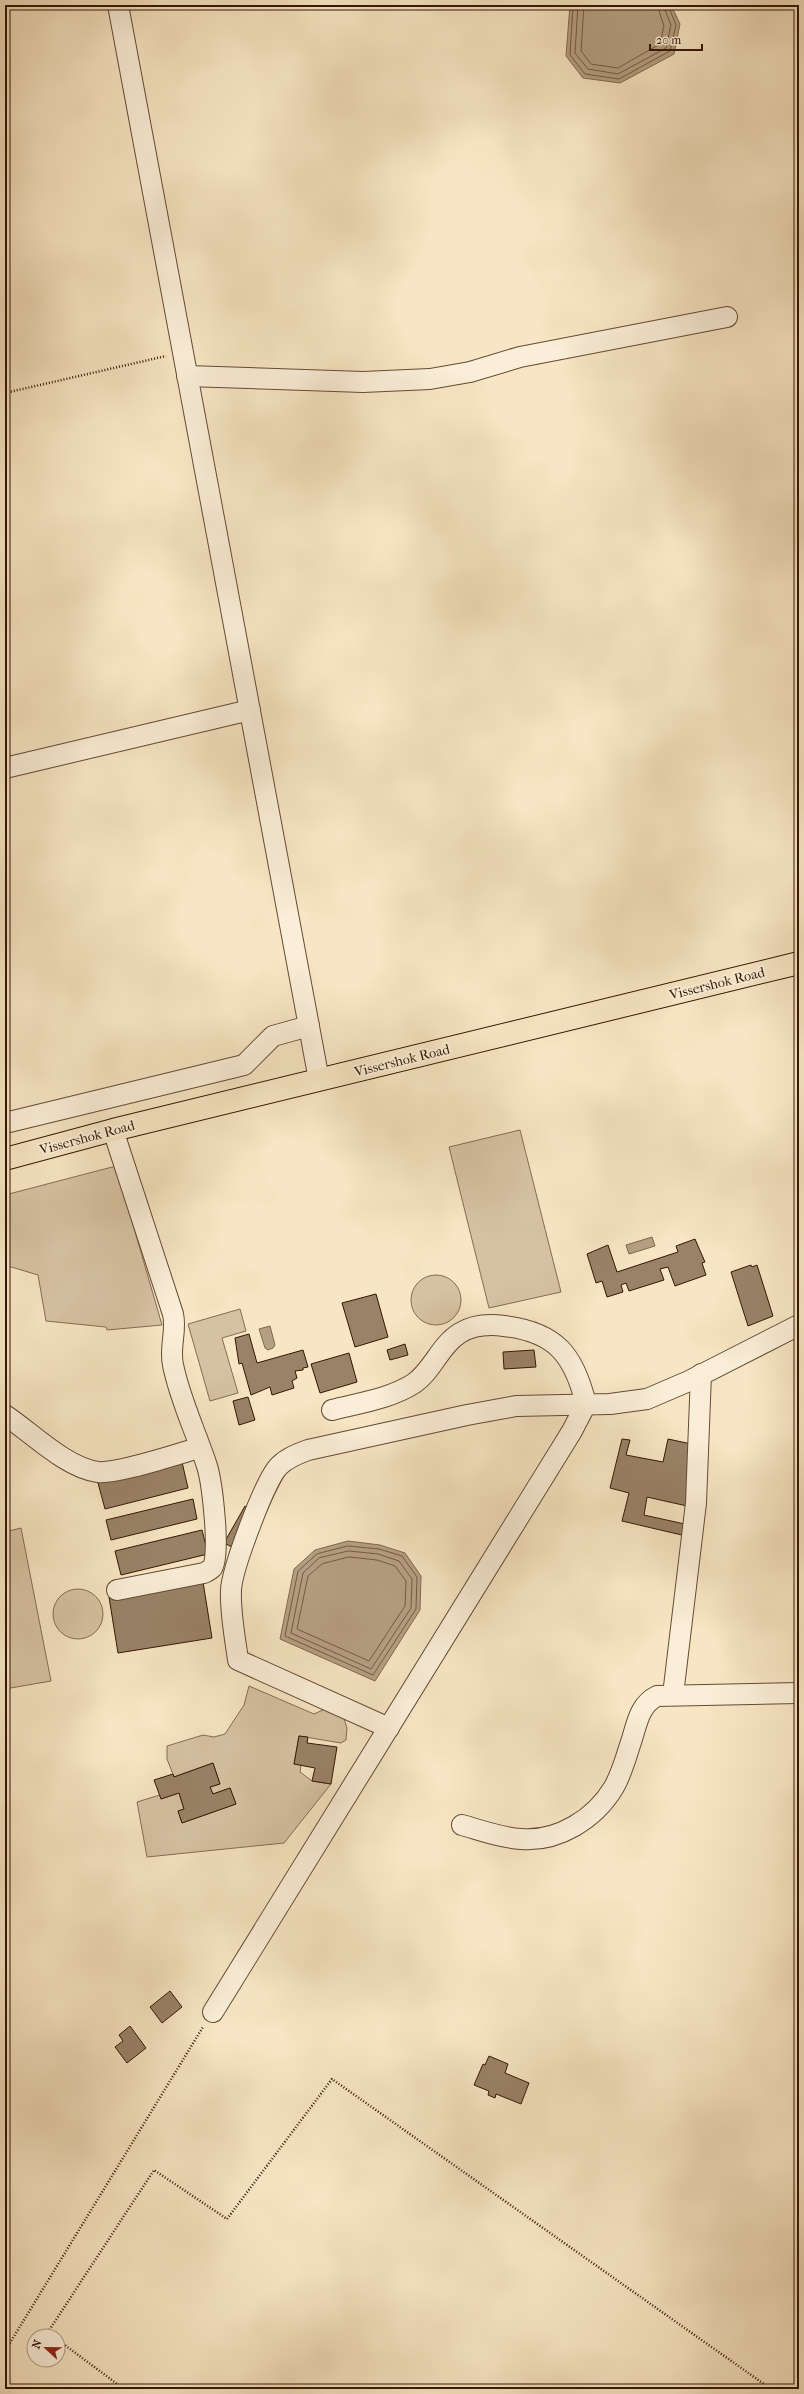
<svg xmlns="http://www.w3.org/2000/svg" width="804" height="2394" font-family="'IM FELL French Canon',serif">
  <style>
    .green { fill: #d6c2a2; stroke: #856c52 }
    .water { fill: #b59f82; stroke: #81684f }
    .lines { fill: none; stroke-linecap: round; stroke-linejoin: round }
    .shore { stroke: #745a42; stroke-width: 1 }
    .building { fill: #998267; stroke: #341603 }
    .minor-casing { stroke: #654a33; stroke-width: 22 }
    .major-casing { stroke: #341603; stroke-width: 24 }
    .path { stroke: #341603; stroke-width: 2.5; stroke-dasharray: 1 2; stroke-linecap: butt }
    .minor { stroke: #faeed8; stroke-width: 20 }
    .major { stroke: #f7e5c3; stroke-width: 22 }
    .labels { text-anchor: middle; stroke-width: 4; stroke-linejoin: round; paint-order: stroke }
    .street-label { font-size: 14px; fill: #341603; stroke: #faeed8 }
  </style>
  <rect width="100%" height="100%" fill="#f7e5c3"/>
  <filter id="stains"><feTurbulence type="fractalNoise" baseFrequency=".005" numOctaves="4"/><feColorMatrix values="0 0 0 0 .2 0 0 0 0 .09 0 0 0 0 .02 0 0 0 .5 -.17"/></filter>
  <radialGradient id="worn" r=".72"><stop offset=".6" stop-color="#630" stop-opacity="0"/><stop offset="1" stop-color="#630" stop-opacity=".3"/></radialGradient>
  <g class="green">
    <polygon points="520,1130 561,1292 489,1308 449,1147"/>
    <polygon points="116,1166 162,1325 107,1330 106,1327 46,1321 38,1275 8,1266 5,1254 5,1195"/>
    <circle cx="436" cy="1300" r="25"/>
    <polygon points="240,1309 246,1331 222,1338 238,1393 210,1401 188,1324"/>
    <polygon points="21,1528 51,1681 5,1689 5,1532"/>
    <circle cx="78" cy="1614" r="25"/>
    <polygon points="249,1686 314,1714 325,1709 343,1716 347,1728 346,1740 341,1743 299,1736 294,1764 301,1765 300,1772 312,1781 331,1784 284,1843 147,1857 137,1802 160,1795 161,1799 179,1793 184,1809 178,1811 182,1823 236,1804 230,1788 213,1794 210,1787 220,1784 213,1763 174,1777 167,1759 167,1746 203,1735 214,1737 225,1734 244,1705"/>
  </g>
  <g class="water">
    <polygon points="570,5 671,5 680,24 674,54 620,83 583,78 566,56"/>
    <polygon points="652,1237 655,1246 629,1254 626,1245"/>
    <polygon points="270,1326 275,1345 273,1348 268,1350 265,1348 259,1329"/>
    <polygon points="348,1541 380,1545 405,1553 421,1576 420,1610 375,1681 280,1639 294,1569 315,1550"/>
  </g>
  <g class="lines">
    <g class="shore">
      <polyline points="573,5 570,55 585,74 619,79 670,51 676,25 668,5"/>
      <polyline points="578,5 575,53 588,69 618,74 666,48 671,25 663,5"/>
      <polyline points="584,5 581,51 591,64 618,68 660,44 664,26 657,5"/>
      <polygon points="348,1546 379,1549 402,1556 417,1577 416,1609 373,1675 285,1636 298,1571 317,1554"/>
      <polygon points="349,1551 378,1554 399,1561 412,1579 411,1608 371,1669 291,1633 303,1573 319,1558"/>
      <polygon points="349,1557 377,1560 395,1566 406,1581 405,1606 369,1661 297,1629 308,1576 322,1564"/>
    </g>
  </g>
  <g class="building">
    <polygon points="695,1239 705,1262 702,1263 706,1275 675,1286 668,1267 660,1269 664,1280 629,1291 626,1283 621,1285 623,1292 607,1297 602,1281 596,1283 587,1254 608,1245 617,1272 678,1252 676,1246"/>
    <polygon points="751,1265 752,1267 757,1265 773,1316 748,1326 731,1272"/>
    <polygon points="376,1294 388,1337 355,1347 342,1303"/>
    <polygon points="249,1334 257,1363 303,1350 308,1367 303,1368 303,1370 295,1371 297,1378 292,1381 294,1388 272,1395 270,1387 251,1395 242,1363 239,1364 235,1338"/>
    <polygon points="405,1344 408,1355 390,1360 387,1350"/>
    <polygon points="534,1350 536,1367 504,1369 503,1352"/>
    <polygon points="349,1353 357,1382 320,1393 311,1364"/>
    <polygon points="248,1397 255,1420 239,1425 233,1401"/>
    <polygon points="622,1439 630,1440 626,1455 663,1462 668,1439 696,1445 687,1506 647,1497 644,1515 689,1525 686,1536 622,1521 629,1493 610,1488"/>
    <polygon points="182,1462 188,1488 105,1509 98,1483"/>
    <polygon points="193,1499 197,1519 111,1540 106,1520"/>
    <polygon points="245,1506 255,1512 234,1548 224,1543"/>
    <polygon points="202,1530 208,1554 121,1575 115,1551"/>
    <polygon points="203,1582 212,1638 118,1653 109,1597"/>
    <polygon points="299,1736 308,1737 307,1743 337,1747 331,1784 312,1781 315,1768 294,1764"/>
    <polygon points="213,1763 220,1784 210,1787 213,1794 230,1788 236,1804 182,1823 178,1811 184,1809 179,1793 161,1799 154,1780 173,1774 174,1777"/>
    <polygon points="170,1991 182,2007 162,2023 150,2007"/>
    <polygon points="130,2026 146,2048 127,2063 115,2047 123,2041 119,2035"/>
    <polygon points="489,2056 508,2064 505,2073 529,2083 521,2104 496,2094 495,2098 488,2095 489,2091 474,2085 483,2064 485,2065"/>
  </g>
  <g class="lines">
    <g class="minor-casing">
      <g id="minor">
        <polyline points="118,5 319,1080"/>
        <polyline points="187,376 363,382 430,379 470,372 520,357 727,317"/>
        <polyline points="5,768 250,710"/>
        <polyline points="5,1123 244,1065 273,1036 309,1026"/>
        <path d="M 113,1130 L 173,1314 C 177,1331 169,1347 173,1365 C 180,1400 196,1432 207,1466 C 212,1482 221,1556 212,1568 C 210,1570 206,1572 204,1573 L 117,1590"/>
        <path d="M 5,1415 C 31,1432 66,1468 98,1472 C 119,1474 176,1454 199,1448"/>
        <polyline points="673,1695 696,1503 701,1374"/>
        <path d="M 389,1728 L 238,1660 C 235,1637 230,1613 231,1590 C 232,1569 265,1480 279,1466 C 287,1458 297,1454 308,1450 L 467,1415 L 516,1406 L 610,1404 L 647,1399 L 689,1381 L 799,1325"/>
        <path d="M 462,1825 C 480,1830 501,1838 521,1839 C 558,1842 595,1819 614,1787 C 622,1773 626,1757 631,1742 C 637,1724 639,1705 657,1696 L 799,1693"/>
        <path d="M 213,2012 L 572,1431 L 586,1404 C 574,1355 556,1332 504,1326 C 489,1324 473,1325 460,1333 C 440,1345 432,1372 413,1384 C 389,1399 359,1403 332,1410"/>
      </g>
    </g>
    <g class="major-casing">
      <polyline id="major" points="5,1159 113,1130 799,963"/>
    </g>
    <g class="path">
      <polyline points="5,393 166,356"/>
      <polyline points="53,2336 48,2332 154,2170 227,2219 332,2079 771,2389"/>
      <polyline points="58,2340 124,2389"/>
      <polyline points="5,2351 203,2027"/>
    </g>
    <use href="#minor" class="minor"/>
    <use href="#major" class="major"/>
  </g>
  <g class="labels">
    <g class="street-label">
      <text transform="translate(717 983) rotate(-14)" y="5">Vissershok Road</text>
      <text transform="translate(402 1060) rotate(-14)" y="5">Vissershok Road</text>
      <text transform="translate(87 1137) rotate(-15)" y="5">Vissershok Road</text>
    </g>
  </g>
  <rect width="804" height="2394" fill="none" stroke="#f7e5c3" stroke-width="20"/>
  <rect x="6" y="6" width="792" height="2382" fill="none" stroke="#341603" stroke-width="2"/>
  <rect x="10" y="10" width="784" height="2374" fill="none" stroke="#341603"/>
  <g transform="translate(46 2348) rotate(292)"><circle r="19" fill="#faeed8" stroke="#ab9883"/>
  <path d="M0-3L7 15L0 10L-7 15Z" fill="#8f2418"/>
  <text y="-6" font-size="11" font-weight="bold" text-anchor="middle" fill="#341603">N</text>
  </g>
  <path d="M650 44v6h52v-6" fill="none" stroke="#341603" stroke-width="2"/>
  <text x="656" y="44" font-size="12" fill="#341603" stroke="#faeed8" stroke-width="3" paint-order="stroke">20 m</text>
  <rect width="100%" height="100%" filter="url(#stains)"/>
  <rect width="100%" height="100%" fill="url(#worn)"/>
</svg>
